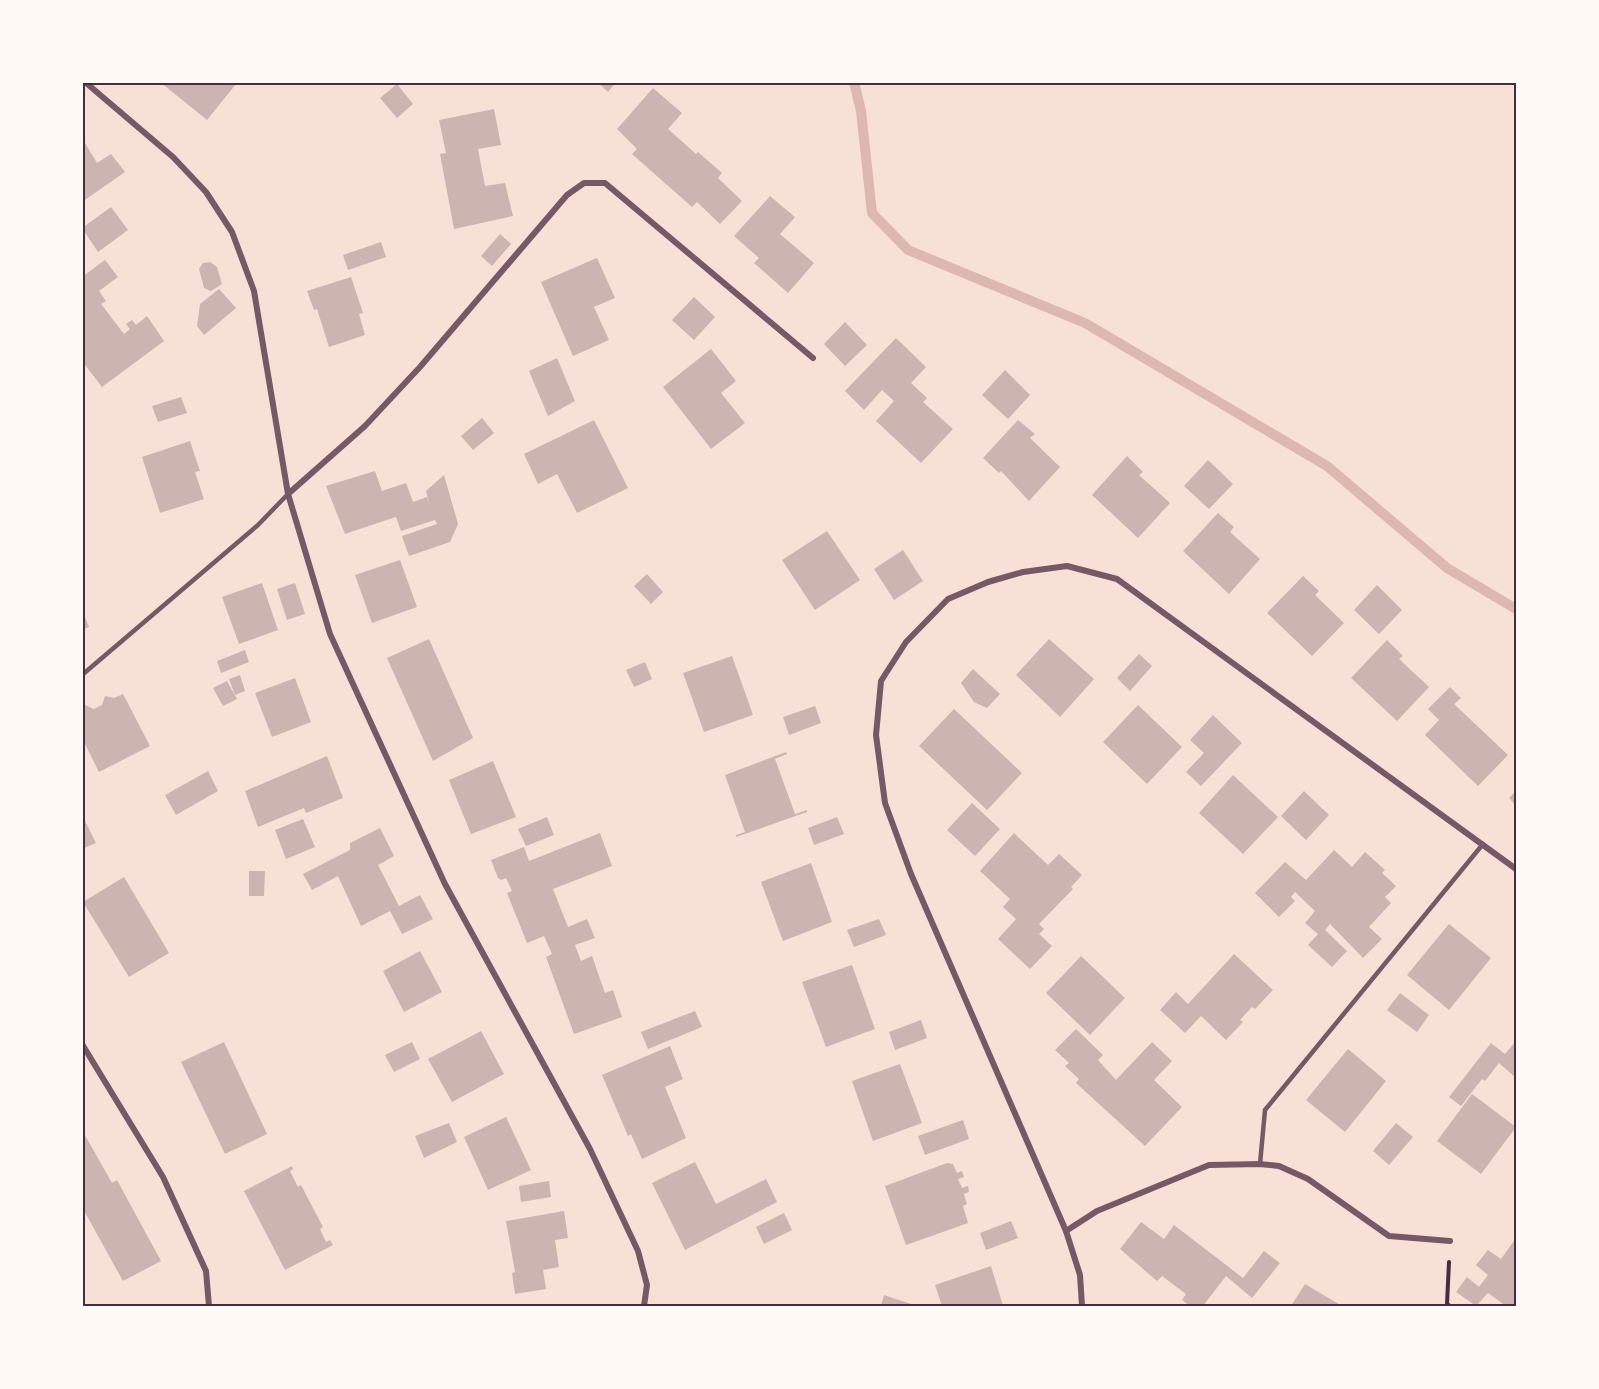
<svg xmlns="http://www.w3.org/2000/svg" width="1599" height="1389" font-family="Jost,sans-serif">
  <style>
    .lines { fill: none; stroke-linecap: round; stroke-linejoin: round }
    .stream { stroke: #dcb8b0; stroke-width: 10 }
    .building { fill: #ccb4b1 }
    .path { stroke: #4a2c40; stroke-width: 4 }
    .service { stroke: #755966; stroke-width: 4.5 }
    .minor { stroke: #755966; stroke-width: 6 }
    .neatline { fill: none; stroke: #4a2c40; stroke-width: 2 }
  </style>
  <rect width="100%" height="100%" fill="#f7e1d7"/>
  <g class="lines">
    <polyline class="stream" points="854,82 861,111 872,213 908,250 1085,323 1327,466 1447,568 1516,609"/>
  </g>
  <g class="building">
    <polygon points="160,82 234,82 236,84 207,120"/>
    <polygon points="597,82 616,82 608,92"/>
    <polygon points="397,84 413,104 397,118 380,98"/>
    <polygon points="653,88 682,113 668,129 696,154 698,152 722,173 718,178 742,201 720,224 697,202 692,207 632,154 637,149 617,129"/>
    <polygon points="494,109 501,145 478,149 485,186 505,183 513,216 454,229 440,154 446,153 439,120"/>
    <polygon points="82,138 97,163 111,154 125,172 82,202"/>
    <polygon points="770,196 795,217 780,234 814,263 788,293 754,263 759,258 734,236"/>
    <polygon points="111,207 128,230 98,252 82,228"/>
    <polygon points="500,234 511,244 492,266 481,256"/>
    <polygon points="381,242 386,257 348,270 343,255"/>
    <polygon points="597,258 615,298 594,307 609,340 573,356 541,282"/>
    <polygon points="105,260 118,277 99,291 106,301 101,304 124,334 130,329 126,324 132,320 136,325 147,316 164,341 102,387 82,361 82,277"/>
    <polygon points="210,262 217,267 222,284 211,291 204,288 199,269 203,263"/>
    <polygon points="351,277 363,313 359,314 365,335 329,347 317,309 314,310 307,291"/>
    <polygon points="219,289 236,308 204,335 197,326 200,304"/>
    <polygon points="694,297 715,317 694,340 672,320"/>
    <polygon points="845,322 867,345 845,366 824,344"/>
    <polygon points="896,338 926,367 911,383 927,398 923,402 953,429 921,463 876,421 894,401 882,390 864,410 845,391"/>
    <polygon points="711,349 736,381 721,393 745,423 711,449 663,387"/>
    <polygon points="557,358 575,401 548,416 529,371"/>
    <polygon points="1005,370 1030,395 1008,419 982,395"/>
    <polygon points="181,397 187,413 158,422 152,406"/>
    <polygon points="482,418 494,433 473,450 461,436"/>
    <polygon points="594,420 628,488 577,513 557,474 538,484 524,454"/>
    <polygon points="1018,420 1035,434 1030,438 1060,467 1029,501 1001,471 999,473 983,458"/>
    <polygon points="190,441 200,471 195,472 204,499 160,513 142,457"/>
    <polygon points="1127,456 1143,472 1139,475 1170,503 1138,538 1092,495"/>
    <polygon points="1208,460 1233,484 1209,509 1184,486"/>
    <polygon points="375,471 382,491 406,483 413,502 427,497 430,506 426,491 444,475 458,524 450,542 409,556 402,536 437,524 435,520 401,531 396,517 345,534 326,486"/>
    <polygon points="1218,513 1234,527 1230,532 1260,559 1229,594 1183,551"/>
    <polygon points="827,531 860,580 815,610 782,560"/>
    <polygon points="903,550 923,581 894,600 874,569"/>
    <polygon points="400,560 417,607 372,623 355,575"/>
    <polygon points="647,574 663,592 651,604 634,586"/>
    <polygon points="1303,576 1319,591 1315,595 1344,623 1312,656 1267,613"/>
    <polygon points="262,583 278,630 239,644 222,597"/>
    <polygon points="295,583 305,614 287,620 277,589"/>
    <polygon points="1377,585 1402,610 1379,634 1354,610"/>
    <polygon points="82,610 89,627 82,630"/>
    <polygon points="429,639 473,738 433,761 387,658"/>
    <polygon points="1049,639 1094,679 1060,717 1016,675"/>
    <polygon points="1387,640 1403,656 1399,659 1429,687 1397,721 1351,678"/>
    <polygon points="245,650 249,662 221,673 217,661"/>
    <polygon points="1139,654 1152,666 1130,691 1117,678"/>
    <polygon points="732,656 753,715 704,732 683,673"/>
    <polygon points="645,662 652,679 634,687 626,670"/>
    <polygon points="973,669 1000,694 987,708 974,702 961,683"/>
    <polygon points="240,675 245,691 235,695 229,679"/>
    <polygon points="295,678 311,722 272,737 255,693"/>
    <polygon points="227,681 237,699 223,706 213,688"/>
    <polygon points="1450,687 1461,698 1454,704 1508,755 1478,786 1425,735 1439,720 1428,709"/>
    <polygon points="123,694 150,746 99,772 82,738 82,713 85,705 94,709 102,705 105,696 114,698"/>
    <polygon points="1138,705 1182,747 1147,784 1103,742"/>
    <polygon points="815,706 821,723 789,735 783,717"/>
    <polygon points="954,709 1022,773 987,810 919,746"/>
    <polygon points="1213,715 1242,743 1201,786 1186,772 1204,753 1190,740"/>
    <polygon points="786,752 787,754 775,759 795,814 807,810 807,812 736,837 736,835 745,832 725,775"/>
    <polygon points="327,756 343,798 306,813 304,808 258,827 245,791"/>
    <polygon points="493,761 516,817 471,834 449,780"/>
    <polygon points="208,771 218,791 176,815 165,795"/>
    <polygon points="1233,775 1278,817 1243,854 1199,813"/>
    <polygon points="1304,791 1329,815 1306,840 1281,816"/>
    <polygon points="1516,791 1516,806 1509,798"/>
    <polygon points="972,803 1000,829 975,856 947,830"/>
    <polygon points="82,815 96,843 82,849"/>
    <polygon points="547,817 554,835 526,846 518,829"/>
    <polygon points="837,817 844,834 814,845 808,828"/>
    <polygon points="303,819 315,847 286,859 275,830"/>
    <polygon points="380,828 394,856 378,865 399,906 420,895 433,919 402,934 390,911 361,926 338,876 312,890 303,874 350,850 350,843"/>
    <polygon points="600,833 612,866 553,889 568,927 587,919 595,938 575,945 581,961 592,956 605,993 613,990 622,1017 574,1034 546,957 552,954 544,936 527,943 507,893 512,891 506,878 501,880 498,878 491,860 524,847 529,861"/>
    <polygon points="1014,833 1048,865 1059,854 1082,875 1071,887 1073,889 1039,924 1044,929 1039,934 1052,946 1030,969 998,939 1016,919 1003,907 1010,899 980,871"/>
    <polygon points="1334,850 1352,867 1365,852 1385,870 1382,873 1396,886 1385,897 1391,903 1369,927 1382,939 1363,958 1330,924 1325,930 1347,951 1332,967 1308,945 1318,934 1305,923 1315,911 1295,892 1291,897 1295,901 1279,917 1255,893 1285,862 1306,880"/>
    <polygon points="811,863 832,922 783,941 761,882"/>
    <polygon points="249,871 265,871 264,896 249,896"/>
    <polygon points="124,877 169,953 129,977 83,902"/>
    <polygon points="879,919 886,935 854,947 847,930"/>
    <polygon points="1449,924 1491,958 1449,1010 1407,975"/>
    <polygon points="420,951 442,992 404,1012 383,971"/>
    <polygon points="1234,954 1273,990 1255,1009 1252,1007 1240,1020 1243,1022 1226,1040 1201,1016 1185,1033 1160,1010 1176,992 1188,1004"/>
    <polygon points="1081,956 1125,998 1090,1035 1046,993"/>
    <polygon points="852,965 875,1029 826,1047 802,982"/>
    <polygon points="1400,993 1429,1015 1417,1032 1387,1010"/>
    <polygon points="695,1011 702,1027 648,1049 641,1032"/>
    <polygon points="921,1020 927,1038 895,1050 889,1032"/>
    <polygon points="1076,1029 1103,1055 1098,1060 1116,1080 1152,1042 1172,1061 1154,1080 1182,1107 1145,1146 1076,1083 1079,1079 1065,1066 1069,1063 1055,1050"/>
    <polygon points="481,1031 504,1074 452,1102 428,1059"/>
    <polygon points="1516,1041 1516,1078 1499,1063 1485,1081 1482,1079 1461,1106 1449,1097 1491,1043 1505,1054"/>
    <polygon points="224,1042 267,1134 225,1154 181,1062"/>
    <polygon points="412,1042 420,1059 394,1072 385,1055"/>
    <polygon points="670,1046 683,1079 665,1087 686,1138 642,1159 631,1134 628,1136 602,1075"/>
    <polygon points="1348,1049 1386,1081 1345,1132 1306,1100"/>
    <polygon points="900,1064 922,1123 873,1141 852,1081"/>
    <polygon points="1472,1094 1516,1127 1481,1174 1437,1141"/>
    <polygon points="506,1117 531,1170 488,1190 464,1137"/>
    <polygon points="963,1120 969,1139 925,1155 918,1136"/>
    <polygon points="449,1123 457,1142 424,1158 415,1136"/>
    <polygon points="1396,1123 1413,1137 1389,1165 1373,1151"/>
    <polygon points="82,1130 112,1183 117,1180 161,1261 123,1281 82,1207"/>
    <polygon points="695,1162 716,1204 766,1179 777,1202 685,1250 652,1183"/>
    <polygon points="947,1163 953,1164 957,1173 962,1171 964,1177 958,1179 962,1188 968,1186 969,1192 964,1194 967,1204 963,1206 968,1223 906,1245 885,1186"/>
    <polygon points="292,1166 293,1169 290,1171 298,1187 301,1185 323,1227 320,1229 326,1242 330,1240 333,1245 285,1270 244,1191"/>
    <polygon points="549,1181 551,1197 521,1202 519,1186"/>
    <polygon points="564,1211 568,1238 555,1240 559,1267 543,1270 546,1289 515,1294 512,1273 515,1272 506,1221"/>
    <polygon points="784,1213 792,1230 764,1244 756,1227"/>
    <polygon points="1011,1221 1018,1238 986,1250 980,1233"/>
    <polygon points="1141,1222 1164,1239 1174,1225 1243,1278 1264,1251 1280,1263 1252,1298 1226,1276 1203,1306 1190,1306 1182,1300 1186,1294 1162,1276 1157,1281 1120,1249"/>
    <polygon points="1516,1238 1516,1306 1506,1306 1488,1293 1476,1306 1456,1292 1467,1277 1479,1287 1488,1275 1476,1265 1488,1250 1501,1259"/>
    <polygon points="991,1266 1003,1306 942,1306 935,1285"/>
    <polygon points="1305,1284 1342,1306 1291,1306"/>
    <polygon points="884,1295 917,1306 881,1306"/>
  </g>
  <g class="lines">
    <polyline class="path" points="1449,1262 1447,1304 1450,1306"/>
    <g class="service">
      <polyline points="82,675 258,525 288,494"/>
      <polyline points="1260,1164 1265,1110 1483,844"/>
    </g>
    <g class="minor">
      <polyline points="85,82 173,157 206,192 232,232 254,291 288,494 330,634 445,884 590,1149 638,1251 647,1285 644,1306"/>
      <polyline points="288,494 365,426 420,367 567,195 584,183 605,183 813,358"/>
      <polyline points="82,1044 163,1177 206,1271 209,1306"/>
      <polyline points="1066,1231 1097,1211 1209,1165 1260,1164 1279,1166 1308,1179 1389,1236 1450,1241"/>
      <polyline points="1082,1306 1080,1275 1066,1231 911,874 885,803 876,735 881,681 906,642 948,599 988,582 1023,572 1067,566 1117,579 1516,869"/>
    </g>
  </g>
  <rect width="1599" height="1389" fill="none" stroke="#fffaf5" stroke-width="168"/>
  <rect x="84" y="84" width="1431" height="1221" class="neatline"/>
</svg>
